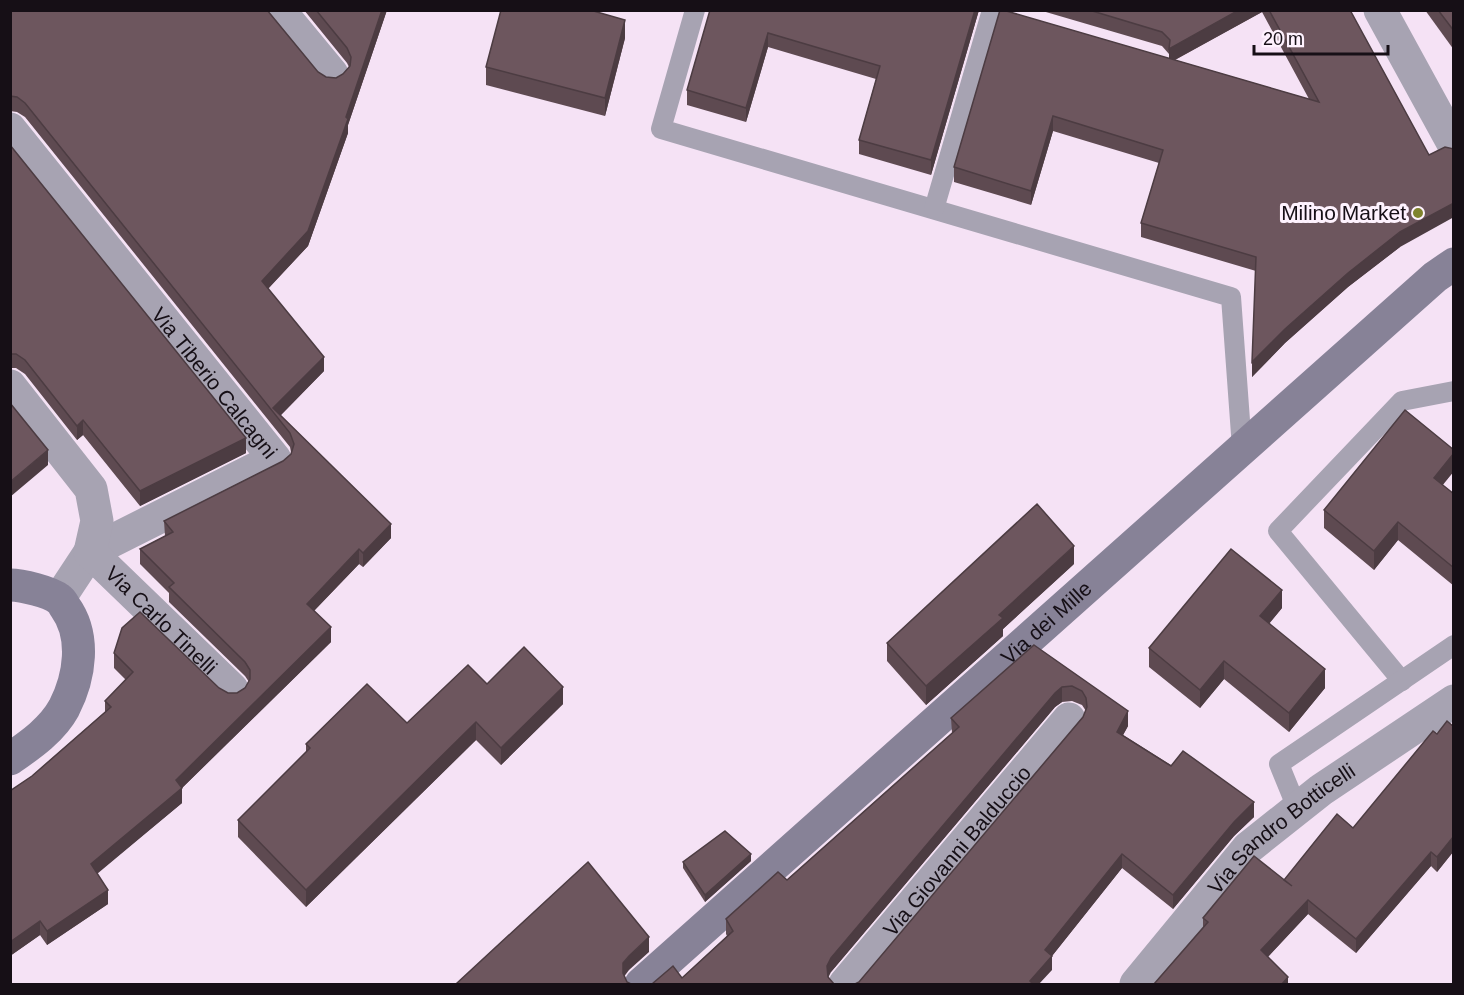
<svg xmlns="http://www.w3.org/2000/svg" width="1464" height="995" font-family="Arial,sans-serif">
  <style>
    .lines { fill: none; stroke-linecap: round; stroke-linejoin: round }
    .service { stroke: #a7a3b2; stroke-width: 20 }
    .minor { stroke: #a7a3b2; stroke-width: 33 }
    .secondary { stroke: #878297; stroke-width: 33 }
    .wall { fill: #5e4a51; fill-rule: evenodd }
    .shaded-wall { fill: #4c3c42 }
    .building { fill: #6d565e; stroke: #4c3c42; stroke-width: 1.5 }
    .poi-dot { fill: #7f832d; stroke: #fef2fe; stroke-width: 2 }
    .labels { text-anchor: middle; stroke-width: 6; stroke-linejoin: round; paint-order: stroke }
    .poi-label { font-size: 21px; fill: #160f16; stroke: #fef2fe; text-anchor: end }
    .street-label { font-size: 21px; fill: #160f16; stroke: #fef2fe }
  </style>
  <rect width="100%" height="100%" fill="#f5e2f5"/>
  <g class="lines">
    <g class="service">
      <polyline points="695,10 661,129 1231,297 1242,448"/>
      <polyline points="934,209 992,10"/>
      <polyline points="1402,681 1278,531 1402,401 1454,391"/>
      <polyline points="1297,808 1279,764 1454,645"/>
    </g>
    <g class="minor">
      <polyline points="279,10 332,74"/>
      <polyline points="1380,10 1454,145"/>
      <path id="s1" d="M 10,129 L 275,459 L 90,552 L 59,599"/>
      <path id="s2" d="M 10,386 L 91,489 L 97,521 L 90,552 L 232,689"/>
      <path id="s3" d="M 845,984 L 1069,719"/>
      <path id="s4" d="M 1136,984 L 1248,848 L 1321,790 L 1454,701"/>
    </g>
    <g class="secondary">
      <path d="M 10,585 C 22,585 50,592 59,599 C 62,601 63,604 65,607 C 86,636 80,677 64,708 C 52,730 30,745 10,759"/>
      <path id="s5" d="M 641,984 L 1435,277 L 1454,264"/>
    </g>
  </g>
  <g class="wall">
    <polygon points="10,10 318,72 326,77 336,78 343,74 349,67 347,63 304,10 387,10 348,125 348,133 308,246 268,289 324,371 280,416 391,538 363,567 359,564 314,611 331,642 182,788 182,803 97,873 108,904 47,945 40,935 10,956 10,791 32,776 105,712 105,701 126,680 114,668 114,653 219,688 228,693 237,693 245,688 249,682 245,676 169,602 169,593 140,564 140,549 165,536 164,521 283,461 291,454 291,452 290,447 25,117 17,112 10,111"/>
    <polygon points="710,10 979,10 931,175 859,154 859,140 876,79 768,47 746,122 687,105 687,90"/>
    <path d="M 1000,10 L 1169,59 L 1169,54 L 1162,46 L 1039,10 L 1350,10 L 1400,247 L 1348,287 L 1285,343 L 1252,377 L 1256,271 L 1141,237 L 1141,223 L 1159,163 L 1053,131 L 1031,205 L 954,182 L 954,167 ZM 1262,12 L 1309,99 L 1175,60 Z"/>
    <polygon points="1425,10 1454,10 1454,50"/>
    <polygon points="625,38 605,116 486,85 486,67"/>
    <polygon points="10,145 246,453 140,506 83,435 77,440 25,374 16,368 10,368"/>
    <polygon points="1454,471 1442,485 1454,494 1454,586 1398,540 1374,570 1324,528 1324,510"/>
    <polygon points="1074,564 1003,629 1003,636 926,705 887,661 887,643"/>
    <polygon points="1282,608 1269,624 1325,688 1289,732 1224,679 1200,708 1149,667 1149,648"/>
    <polygon points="1034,645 1128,726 1123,735 1254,817 1234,836 1173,909 1122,868 1052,956 1052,970 859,982 1083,717 1086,711 1082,705 1072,701 1062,702 1055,707 831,972 682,978 727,936 726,934 726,919 787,880 952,733 951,718"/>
    <polygon points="487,684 563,704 501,765 476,740 306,907 238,837 238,820 306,753 306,744 407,723"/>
    <polygon points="1454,727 1454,852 1453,852 1437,872 1431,866 1356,953 1308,914 1268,957 1288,984 1203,928 1203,918 1284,880 1353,828 1437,734"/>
    <polygon points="751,861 705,902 683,868 683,862"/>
  </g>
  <g class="shaded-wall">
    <polygon points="382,10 387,10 348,125 348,133 308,246 262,295 262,281 346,117"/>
    <polygon points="975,10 979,10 931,175 931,160"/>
    <polygon points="1239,10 1262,10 1262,12 1169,63 1169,49"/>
    <polygon points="625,20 625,38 605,116 605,98"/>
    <polygon points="768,33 768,47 746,122 746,108"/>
    <polygon points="1053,116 1053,131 1031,205 1031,191"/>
    <polygon points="1454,200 1454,217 1400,247 1348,287 1285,343 1252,377 1252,362 1285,329 1348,273 1400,232"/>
    <polygon points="324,357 324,371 278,418 273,408"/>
    <polygon points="83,420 83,435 77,440 77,426"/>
    <polygon points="246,438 246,453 140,506 140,491"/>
    <polygon points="48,450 48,465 10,497 10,482"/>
    <polygon points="1454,453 1454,471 1434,496 1434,478"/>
    <polygon points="1398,522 1398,540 1374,570 1374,551"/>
    <polygon points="391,524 391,538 363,567 363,553"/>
    <polygon points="1074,546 1074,564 1003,629 1003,636 926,705 926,686 999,615"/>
    <polygon points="359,549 359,564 307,618 307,604"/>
    <polygon points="1282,590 1282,608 1260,634 1260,616"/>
    <polygon points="331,627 331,642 182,788 182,803 91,879 91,864"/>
    <polygon points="1224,661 1224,679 1200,708 1200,690"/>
    <polygon points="1325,669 1325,688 1289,732 1289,713"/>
    <polygon points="563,687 563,704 501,765 501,748"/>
    <polygon points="1062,687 1062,702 1055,707 831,972 827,980 827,966 831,958 1055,693"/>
    <polygon points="1128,711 1128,726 1117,746 1117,732"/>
    <polygon points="476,722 476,740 306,907 306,890"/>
    <polygon points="1254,802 1254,817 1234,836 1173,909 1173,895 1234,822"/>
    <polygon points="1453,837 1453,852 1437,872 1437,857"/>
    <polygon points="1431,852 1431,866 1356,953 1356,939"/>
    <polygon points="751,854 751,861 705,902 705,895"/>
    <polygon points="1122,854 1122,868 1052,956 1052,970 1039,984 1030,984 1030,981 1045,950"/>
    <polygon points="108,890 108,904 47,945 47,931"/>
    <polygon points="1308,900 1308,914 1261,964 1261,950"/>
    <polygon points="40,921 40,935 10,956 10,942"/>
    <polygon points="649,937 649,952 629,970 623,978 623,963 629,956"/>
    <polygon points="1288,977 1288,984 1282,984"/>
  </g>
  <g class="building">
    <polygon points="10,10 267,10 318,72 326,77 336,78 343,74 350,66 351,57 347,48 316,10 382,10 346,117 348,119 308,231 262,281 324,357 273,408 391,524 363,553 359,549 307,604 331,627 176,780 182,788 91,864 108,890 47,931 40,921 10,942 10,791 32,776 111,707 105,701 133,672 114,653 122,628 140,612 219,688 228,693 237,693 245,688 250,679 250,670 245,662 169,587 174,583 140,549 173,532 164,521 283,461 291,454 294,444 290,433 25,103 17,97 10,96"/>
    <polygon points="501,10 590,10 625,20 605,98 486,67"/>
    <polygon points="710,10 975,10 931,160 859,140 880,66 768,33 746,108 687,90"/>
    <polygon points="1000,10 1003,10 1319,102 1269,10 1350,10 1429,155 1445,147 1454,149 1454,203 1400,232 1348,273 1285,329 1252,362 1256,257 1141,223 1163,150 1053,116 1031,191 954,167"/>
    <polygon points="1089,10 1239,10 1169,49 1170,40 1162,32"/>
    <polygon points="1438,10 1454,10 1454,31"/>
    <polygon points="10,145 246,438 140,491 83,420 77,426 25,360 16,354 10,354"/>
    <polygon points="10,403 48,450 10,482"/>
    <polygon points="1405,410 1454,450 1454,453 1434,478 1454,494 1454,568 1398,522 1374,551 1324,510"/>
    <polygon points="1037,504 1074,546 999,615 1003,618 926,686 887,643"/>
    <polygon points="1231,549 1282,590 1260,616 1325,669 1289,713 1224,661 1200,690 1149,648"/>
    <polygon points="1034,645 1128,711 1117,732 1171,766 1183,751 1254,802 1234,822 1173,895 1122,854 1045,950 1052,956 1030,981 1033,984 855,984 859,982 1083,717 1087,707 1086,698 1082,691 1072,686 1062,687 1055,693 831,958 827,966 828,977 834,984 652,984 673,966 682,978 733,931 726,919 778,872 787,880 959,727 951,718"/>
    <polygon points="524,647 563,687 501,748 476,722 306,890 238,820 310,748 306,744 367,684 407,723 468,665 487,684"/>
    <polygon points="1447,721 1454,727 1454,838 1453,837 1437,857 1431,852 1356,939 1308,900 1261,950 1288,977 1282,984 1154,984 1208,922 1203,918 1254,856 1292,886 1284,880 1337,814 1353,828 1433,731 1437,734"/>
    <polygon points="725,831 751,854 705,895 683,862"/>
    <polygon points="588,862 649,937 629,956 623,963 623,973 627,982 631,984 456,984"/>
  </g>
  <circle class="poi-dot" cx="1418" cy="213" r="6"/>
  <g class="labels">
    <g class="poi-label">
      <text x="1406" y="220">Milino Market</text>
    </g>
    <g class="street-label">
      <text dy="7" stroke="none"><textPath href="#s1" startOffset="326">Via Tiberio Calcagni</textPath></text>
      <text dy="7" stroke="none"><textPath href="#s2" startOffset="294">Via Carlo Tinelli</textPath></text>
      <text dy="7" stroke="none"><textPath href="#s5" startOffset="543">Via dei Mille</textPath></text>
      <text dy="7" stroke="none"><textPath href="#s4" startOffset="214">Via Sandro Botticelli</textPath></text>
      <text dy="7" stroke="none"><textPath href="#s3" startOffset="174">Via Giovanni Balduccio</textPath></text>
    </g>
  </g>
  <rect width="1464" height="995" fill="none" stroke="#160f16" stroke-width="24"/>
  <path d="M1254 45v9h134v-9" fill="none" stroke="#160f16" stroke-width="3"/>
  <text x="1263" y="45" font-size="18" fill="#160f16" stroke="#fef2fe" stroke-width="4.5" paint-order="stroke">20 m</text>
</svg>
